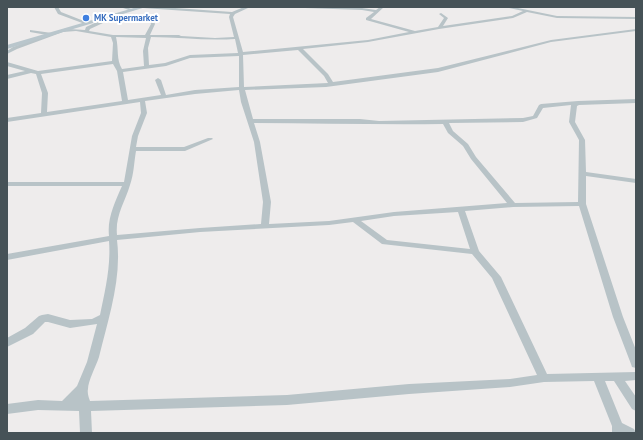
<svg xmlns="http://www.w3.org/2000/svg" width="643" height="440" font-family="'PT Sans',sans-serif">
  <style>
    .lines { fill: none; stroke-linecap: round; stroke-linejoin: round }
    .minor { fill: #b8c3c7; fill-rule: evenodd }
    .secondary { fill: #b9c6cc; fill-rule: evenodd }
    .shop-dot { fill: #3f7fe0; stroke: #fff; stroke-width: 1.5 }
    .labels { text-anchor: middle; stroke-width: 4; stroke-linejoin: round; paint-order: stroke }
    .far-shop-label { font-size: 9px; font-weight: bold; fill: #366cbe; stroke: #fff; text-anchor: start }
  </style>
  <rect width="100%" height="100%" fill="#eeecec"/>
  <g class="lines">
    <g class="minor">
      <polygon points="54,7 58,7 61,12 89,23 85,24 58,14"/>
      <polygon points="120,7 126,7 134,10 132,11"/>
      <path d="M 141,7 L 161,7 L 232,12 L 244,7 L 298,7 L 296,8 L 248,8 L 235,14 L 233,17 L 243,52 L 368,40 L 409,32 L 366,20 L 366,18 L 374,12 L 362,10 L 305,8 L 303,7 L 362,8 L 376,10 L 380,7 L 384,7 L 371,19 L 415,31 L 438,27 L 444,18 L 439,14 L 441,13 L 448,18 L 443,26 L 512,16 L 523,11 L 505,7 L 513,7 L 557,16 L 636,17 L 636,19 L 557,18 L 527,12 L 513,18 L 439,29 L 368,42 L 303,49 L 328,74 L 333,82 L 438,68 L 551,40 L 636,29 L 636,31 L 551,42 L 438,72 L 326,87 L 245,90 L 253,119 L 360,119 L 379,121 L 523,118 L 533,116 L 539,105 L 541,104 L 578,101 L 636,99 L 636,103 L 579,105 L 577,106 L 575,122 L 585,140 L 586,172 L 636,179 L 636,183 L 586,176 L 586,204 L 623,317 L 636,350 L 636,368 L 632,367 L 631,364 L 613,317 L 579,206 L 513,207 L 465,211 L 479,251 L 501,277 L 547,374 L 636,372 L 636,380 L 625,381 L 636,397 L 636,411 L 632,409 L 614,381 L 605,381 L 622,423 L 634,429 L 636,433 L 612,433 L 612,426 L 594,381 L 544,382 L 510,387 L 409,394 L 287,405 L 91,411 L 92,433 L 80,433 L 79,411 L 38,410 L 7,414 L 7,404 L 38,400 L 62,401 L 77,386 L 87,362 L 97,324 L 70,328 L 48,322 L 45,322 L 33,334 L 7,347 L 7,338 L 25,328 L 39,316 L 42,315 L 48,314 L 70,320 L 92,319 L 100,315 C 105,291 111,266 109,241 L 7,260 L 7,254 L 109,236 C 107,218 115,202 122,186 L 7,186 L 7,182 L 124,182 L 132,136 L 141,113 L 140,102 L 7,122 L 7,118 L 41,113 L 42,93 L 36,74 L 31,73 L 7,79 L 7,75 L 25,71 L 7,66 L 7,62 L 38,71 L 112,61 L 113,43 L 111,37 L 76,31 L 63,32 L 17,49 L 7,54 L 7,51 L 13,47 L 47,35 L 30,32 L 30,30 L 52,33 L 67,28 L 69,29 L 85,30 L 86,27 L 99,21 L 102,18 L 104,19 L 103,23 L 90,29 L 89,31 L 113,35 L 145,35 L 151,24 L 148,18 L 150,17 L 152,17 L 155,24 L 150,35 L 179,35 L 181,36 L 215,38 L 234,37 L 229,17 L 230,14 L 143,8 ZM 116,37 L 146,38 L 143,51 L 144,66 L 122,69 C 116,59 119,49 116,37 ZM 151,37 C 179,37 206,41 235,39 L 238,53 L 190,55 L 165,63 L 149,65 L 148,48 ZM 298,50 L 324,76 L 328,83 L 244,87 L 243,55 ZM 239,56 L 239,87 L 195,90 L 166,95 L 161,80 L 158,78 L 155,80 L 161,95 L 128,100 L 123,72 L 166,66 L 190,58 ZM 113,64 L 117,71 L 122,101 L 47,112 L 48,93 L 41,74 ZM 239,90 L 241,102 L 254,142 L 263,202 L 261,224 L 200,228 L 117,235 C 115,216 125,202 130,185 C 134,174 134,162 136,151 L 185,151 L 213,139 L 212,138 L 208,138 L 184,147 L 136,147 L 138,136 L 147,113 L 145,101 L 195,94 ZM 571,105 L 569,122 L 579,140 L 578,202 L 515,203 L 476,157 L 468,144 L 453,131 L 449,123 L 523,122 L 537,118 L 543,108 ZM 254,123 C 317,123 380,125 443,124 L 448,133 L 463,146 L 471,159 L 507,203 L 394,212 L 329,221 L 269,224 L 271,202 L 260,142 ZM 458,212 L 470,249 L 387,240 L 361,221 L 394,216 ZM 353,222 L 382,244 L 472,254 L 492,278 L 537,375 L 510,379 L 409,384 L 287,395 L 90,401 C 89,398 87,393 88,389 C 88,381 96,366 99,357 C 108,320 122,279 117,240 L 200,232 L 329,225 Z"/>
    </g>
    <polygon class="secondary" points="137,7 146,7 7,49 7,45"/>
  </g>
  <circle class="shop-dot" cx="86" cy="18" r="4"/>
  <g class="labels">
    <g class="far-shop-label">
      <text x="94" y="21">MK Supermarket</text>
    </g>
  </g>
  <rect width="643" height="440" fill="none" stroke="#465257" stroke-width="16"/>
</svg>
